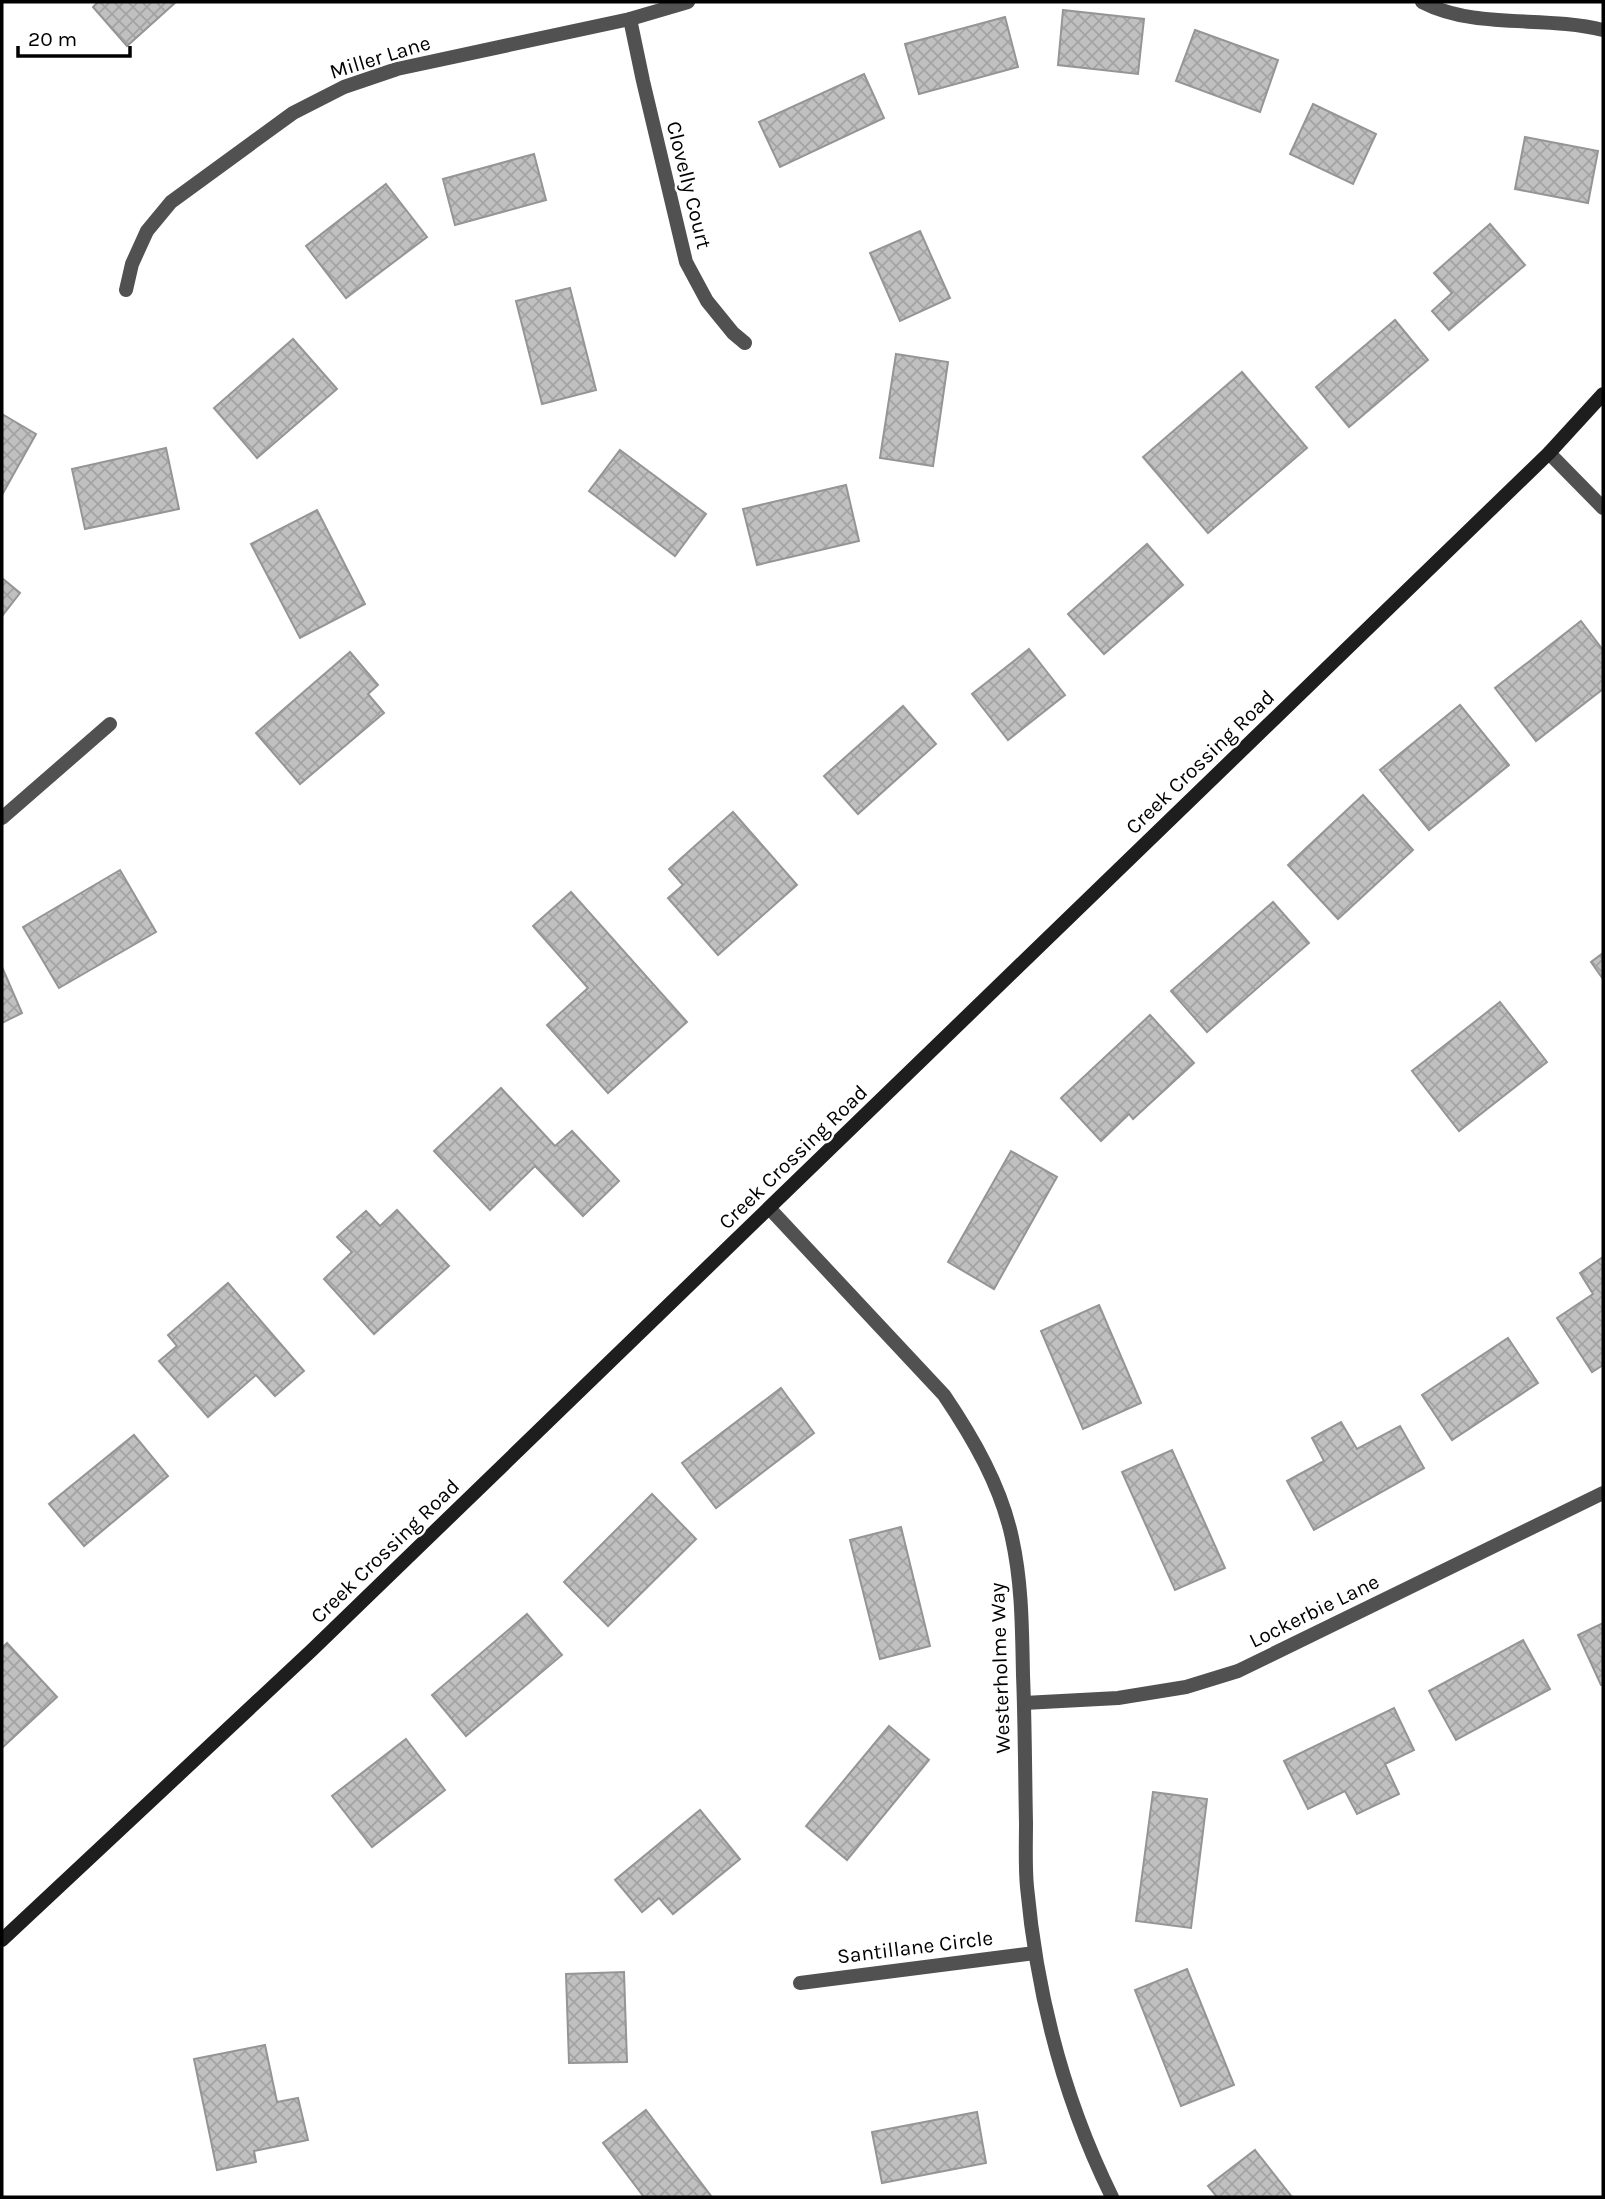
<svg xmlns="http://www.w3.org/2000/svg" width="1605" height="2199" font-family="Karla,sans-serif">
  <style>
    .building { fill: url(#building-cross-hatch); stroke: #959595; stroke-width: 2 }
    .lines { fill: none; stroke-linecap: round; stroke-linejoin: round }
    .street { stroke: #515151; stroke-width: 14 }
    .secondary { stroke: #1e1e1e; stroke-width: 14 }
    .labels { text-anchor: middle; stroke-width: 5; stroke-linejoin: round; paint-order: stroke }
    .street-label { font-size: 21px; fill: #000; stroke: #fff }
  </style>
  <defs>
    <pattern id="building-cross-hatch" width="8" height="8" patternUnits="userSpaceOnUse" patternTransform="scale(1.75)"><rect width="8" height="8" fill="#c0c0c0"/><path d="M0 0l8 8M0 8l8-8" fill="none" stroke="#a3a3a3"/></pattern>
  </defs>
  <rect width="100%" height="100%" fill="#fff"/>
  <g class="building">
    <polygon points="98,2 176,2 127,46 93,7"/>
    <polygon points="1063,10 1144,19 1138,74 1058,65"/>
    <polygon points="1005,17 1018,67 919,94 905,44"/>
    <polygon points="1195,30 1278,60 1260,112 1176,81"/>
    <polygon points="864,74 884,118 780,167 759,122"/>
    <polygon points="1313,104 1376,134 1353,184 1290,154"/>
    <polygon points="1525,137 1598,151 1588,203 1515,189"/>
    <polygon points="534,154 546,200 455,225 443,179"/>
    <polygon points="386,184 427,237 346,298 306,246"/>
    <polygon points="1490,224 1525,265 1449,330 1432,311 1452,293 1434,273"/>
    <polygon points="920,231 950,298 900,321 870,253"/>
    <polygon points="570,288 596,390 542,404 516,301"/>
    <polygon points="1395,320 1428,360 1349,427 1316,387"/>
    <polygon points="293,339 337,389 257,458 214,408"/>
    <polygon points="896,354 948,362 933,466 880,458"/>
    <polygon points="1242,372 1307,448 1208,533 1143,457"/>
    <polygon points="2,414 36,434 2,495"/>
    <polygon points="166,448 179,509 85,529 72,469"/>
    <polygon points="620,450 706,514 675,556 589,491"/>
    <polygon points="846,485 859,541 757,565 743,509"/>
    <polygon points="317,510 365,604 300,638 251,544"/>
    <polygon points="1147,544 1183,585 1104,654 1068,614"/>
    <polygon points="2,578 20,593 2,616"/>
    <polygon points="1581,621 1603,650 1603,689 1536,741 1495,688"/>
    <polygon points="1029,649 1065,695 1008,740 972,694"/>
    <polygon points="350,652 378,685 368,694 384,713 300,784 256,733"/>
    <polygon points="1460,705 1509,765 1429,830 1380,770"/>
    <polygon points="903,706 936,744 858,814 824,776"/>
    <polygon points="1363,795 1413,850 1338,919 1288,865"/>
    <polygon points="733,812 797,885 718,955 668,898 683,885 669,869"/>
    <polygon points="120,870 156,932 59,988 23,927"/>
    <polygon points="571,892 687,1022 608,1093 547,1025 588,988 533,926"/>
    <polygon points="1273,902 1309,943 1207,1032 1171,991"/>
    <polygon points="1603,953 1603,979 1591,962"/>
    <polygon points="2,967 22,1013 2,1023"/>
    <polygon points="1500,1002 1547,1062 1459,1131 1412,1071"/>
    <polygon points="1150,1015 1194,1063 1133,1119 1129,1114 1101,1141 1061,1098"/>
    <polygon points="501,1088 555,1146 572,1131 619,1181 583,1216 535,1166 490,1210 434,1151"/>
    <polygon points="1011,1151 1057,1177 994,1289 948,1262"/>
    <polygon points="397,1210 449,1266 374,1334 324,1279 352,1252 337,1237 366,1211 380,1226"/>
    <polygon points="1603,1257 1603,1365 1592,1372 1557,1318 1593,1294 1580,1273"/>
    <polygon points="228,1283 304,1371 275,1396 256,1375 208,1417 159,1361 177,1346 168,1335"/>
    <polygon points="1099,1305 1141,1403 1083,1429 1041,1331"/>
    <polygon points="1508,1338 1538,1383 1452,1440 1422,1395"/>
    <polygon points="781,1388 814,1433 716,1508 682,1463"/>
    <polygon points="1341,1422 1357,1449 1400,1426 1424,1468 1314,1530 1287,1481 1324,1461 1312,1438"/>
    <polygon points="134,1435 168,1476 84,1546 49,1504"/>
    <polygon points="1172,1450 1225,1568 1175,1590 1122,1472"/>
    <polygon points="652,1494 696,1539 608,1626 564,1582"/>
    <polygon points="901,1527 930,1646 880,1659 850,1540"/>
    <polygon points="527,1614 562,1655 466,1736 432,1695"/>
    <polygon points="1603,1623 1603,1685 1601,1685 1578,1635"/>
    <polygon points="1523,1640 1550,1689 1456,1740 1429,1691"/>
    <polygon points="7,1643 57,1697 2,1748 2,1648"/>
    <polygon points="1394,1708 1414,1750 1385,1764 1399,1794 1357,1814 1345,1791 1308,1809 1284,1761"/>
    <polygon points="889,1726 929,1760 847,1860 806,1826"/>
    <polygon points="406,1739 445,1790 372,1847 332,1796"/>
    <polygon points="1153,1792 1207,1799 1191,1928 1136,1921"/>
    <polygon points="700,1810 740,1859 673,1914 659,1898 642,1912 615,1880"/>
    <polygon points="1187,1969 1234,2085 1181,2106 1135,1990"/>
    <polygon points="624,1972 627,2062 569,2063 566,1974"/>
    <polygon points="265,2045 277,2102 298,2098 308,2140 254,2151 256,2162 217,2170 194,2059"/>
    <polygon points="646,2110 711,2196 709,2197 644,2197 603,2143"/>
    <polygon points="977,2112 986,2163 882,2183 872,2132"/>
    <polygon points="1255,2150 1292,2197 1217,2197 1208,2186"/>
  </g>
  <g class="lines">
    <g class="street">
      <path d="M 1422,2 C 1476,30 1545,15 1603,30"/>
      <polyline points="630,19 643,81 686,262 707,301 733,333 745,343"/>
      <polyline points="126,290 132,264 147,231 171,202 293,113 344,87 397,69 630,19 688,2"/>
      <polyline points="1549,453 1603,508"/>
      <polyline points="2,818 110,724"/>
      <path d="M 770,1209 L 944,1395 C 973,1438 1001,1486 1012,1538 C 1022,1583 1022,1628 1023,1675 C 1025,1724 1025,1774 1026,1823 C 1026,1844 1025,1866 1027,1887 C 1037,1995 1064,2100 1112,2197"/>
      <polyline points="1024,1703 1118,1698 1186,1687 1238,1671 1603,1493"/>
      <polyline points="800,1983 1035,1953"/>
    </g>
    <polyline class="secondary" points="2,1940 312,1650 1549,453 1603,394"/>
  </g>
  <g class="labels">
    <g class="street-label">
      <text transform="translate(380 57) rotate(-17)" y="7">Miller Lane</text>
      <text transform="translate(689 185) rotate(76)" y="7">Clovelly Court</text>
      <text transform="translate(1200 762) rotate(-44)" y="7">Creek Crossing Road</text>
      <text transform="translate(793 1157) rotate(-44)" y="7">Creek Crossing Road</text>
      <text transform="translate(385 1551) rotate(-44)" y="7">Creek Crossing Road</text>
      <text transform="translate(1314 1611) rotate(-26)" y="7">Lockerbie Lane</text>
      <text transform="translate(1000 1668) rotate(-92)" y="7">Westerholme Way</text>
      <text transform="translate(915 1947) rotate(-7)" y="7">Santillane Circle</text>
    </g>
  </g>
  <rect width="1605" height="2199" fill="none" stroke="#000000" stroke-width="7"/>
  <path d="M18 46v10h112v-10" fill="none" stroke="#000000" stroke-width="3.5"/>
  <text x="28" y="46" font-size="21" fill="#000000" stroke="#ffffff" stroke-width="5" paint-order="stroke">20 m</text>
</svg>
